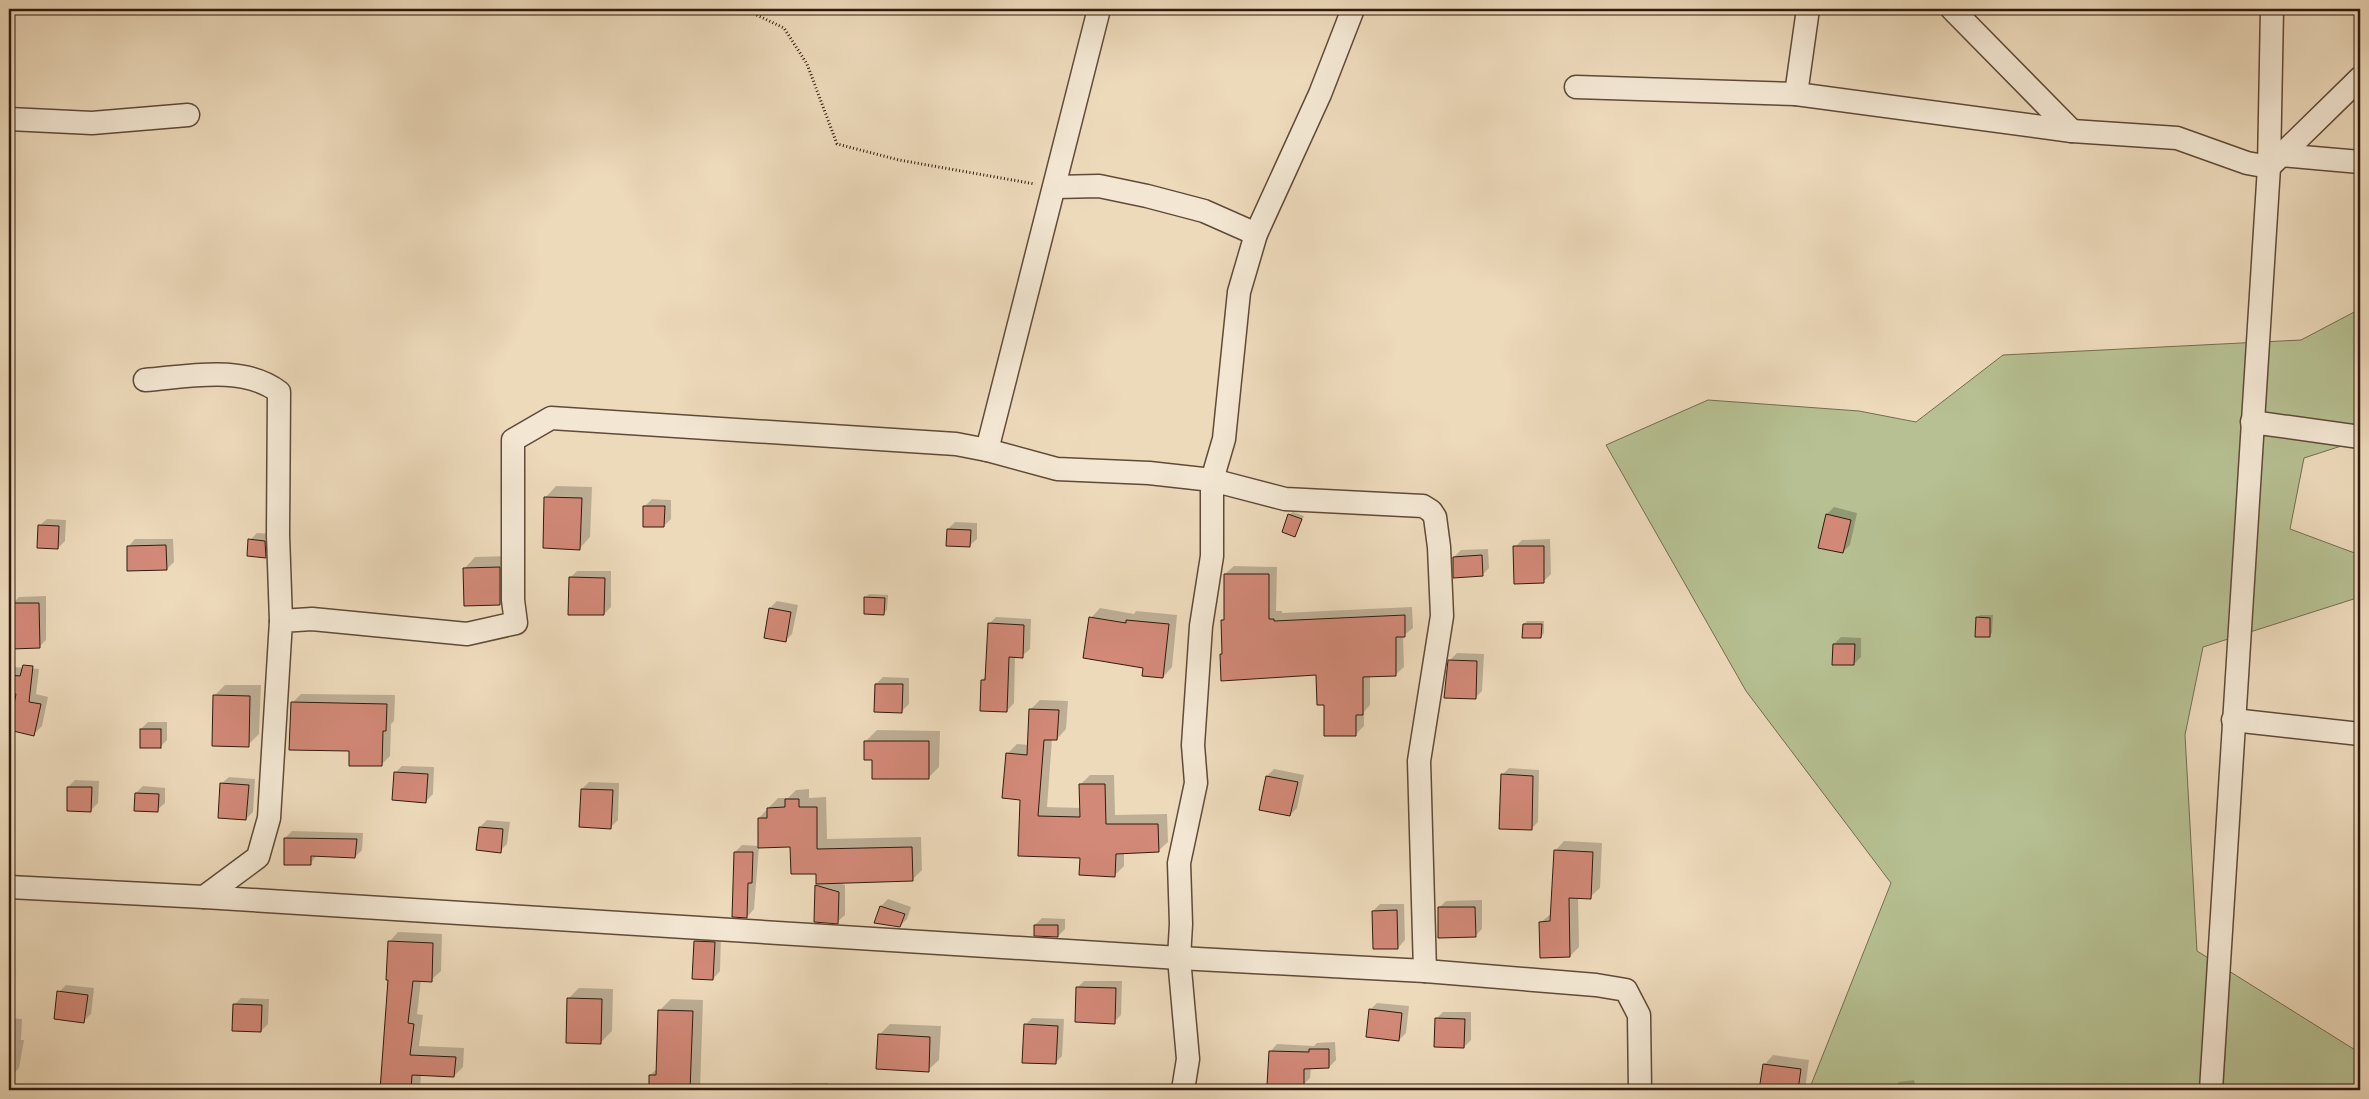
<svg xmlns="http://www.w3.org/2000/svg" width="2369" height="1099" font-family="'IM FELL French Canon',serif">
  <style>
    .green { fill: #b6c092; stroke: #746d4f }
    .shadow { fill: #0003 }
    .building { fill: #d28978; stroke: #311a0c }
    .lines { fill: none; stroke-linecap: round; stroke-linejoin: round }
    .minor-casing { stroke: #604a38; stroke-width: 25 }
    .path { stroke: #311a0c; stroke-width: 3; stroke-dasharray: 1 2.5; stroke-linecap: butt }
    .minor { stroke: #f3e7d3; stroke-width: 22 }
  </style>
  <rect width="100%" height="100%" fill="#eddabb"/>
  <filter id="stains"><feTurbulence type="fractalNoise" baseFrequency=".004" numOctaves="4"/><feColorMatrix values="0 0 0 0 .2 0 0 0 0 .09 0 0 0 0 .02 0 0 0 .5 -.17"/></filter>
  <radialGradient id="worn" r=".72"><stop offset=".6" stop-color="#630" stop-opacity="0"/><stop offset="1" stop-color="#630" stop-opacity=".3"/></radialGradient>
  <polygon class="green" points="2360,309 2360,440 2304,458 2290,529 2360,555 2360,597 2203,647 2185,735 2197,951 2360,1053 2360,1090 1809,1090 1891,883 1746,691 1606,445 1708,400 1859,411 1916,422 2003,355 2301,340"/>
  <g class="shadow">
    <polygon points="556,486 592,487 590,537 580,548 546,497"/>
    <polygon points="652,499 671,500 671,519 664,526 645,506"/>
    <polygon points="1834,507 1857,513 1850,545 1843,552 1827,514"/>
    <polygon points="1293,512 1304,516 1294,535 1289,515"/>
    <polygon points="47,519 66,520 65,541 58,548 39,526"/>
    <polygon points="955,522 977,523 977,539 969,546 948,529"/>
    <polygon points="257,533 272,534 272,550 265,557 250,540"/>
    <polygon points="135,539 173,539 174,562 167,569 128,547"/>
    <polygon points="1550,539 1551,574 1544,581 1515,547 1522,540"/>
    <polygon points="1488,549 1489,568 1482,575 1454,557 1461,550"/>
    <polygon points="510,556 511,593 500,604 465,568 475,557"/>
    <polygon points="1234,566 1277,567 1276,611 1282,611 1282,613 1412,607 1413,628 1403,636 1404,667 1395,675 1370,675 1370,705 1364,712 1364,726 1356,734 1325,703 1317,673 1221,655 1223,652 1222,621 1225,618 1225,574"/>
    <polygon points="577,571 611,571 611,607 604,614 570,578"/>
    <polygon points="869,594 888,595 887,610 884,613 866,597"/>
    <polygon points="46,596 46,640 39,647 12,604 19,597"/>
    <polygon points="777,601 798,605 792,634 785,641 765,637 770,608"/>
    <polygon points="1100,608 1134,614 1136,611 1177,615 1172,667 1163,677 1144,667 1091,618"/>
    <polygon points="1980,615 1993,615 1992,633 1989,636 1977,618"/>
    <polygon points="996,617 1031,619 1030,649 1022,656 1015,656 1014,703 1007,711 982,680 986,676 989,624"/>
    <polygon points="1527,621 1544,621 1544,633 1541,637 1524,624"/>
    <polygon points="1841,637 1861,638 1861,657 1854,664 1834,644"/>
    <polygon points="1457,653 1484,654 1482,691 1475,698 1450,660"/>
    <polygon points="14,667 39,669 36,694 48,697 42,726 34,734 14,730 11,771 9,773 9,672"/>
    <polygon points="883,677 909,678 909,704 902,711 876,684"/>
    <polygon points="225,685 261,685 259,734 248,745 214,696"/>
    <polygon points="301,694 395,695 394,721 391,724 390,756 381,765 351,750 292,703"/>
    <polygon points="1040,700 1068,701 1066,729 1057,739 1052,739 1047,807 1081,808 1081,784 1090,775 1114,775 1115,815 1167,814 1168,842 1158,851 1124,852 1124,866 1114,876 1081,857 1019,854 1021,798 1007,754 1017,744 1029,745 1031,709"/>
    <polygon points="148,722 167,722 167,740 160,747 141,729"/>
    <polygon points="877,730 940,731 939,767 928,778 873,759 866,741"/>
    <polygon points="402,766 434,767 433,794 426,801 395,773"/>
    <polygon points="1509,768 1539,770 1538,822 1531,829 1502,775"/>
    <polygon points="1274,769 1304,775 1297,808 1290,815 1267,776"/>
    <polygon points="229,777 255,779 253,812 246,819 221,784"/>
    <polygon points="75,780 99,781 98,803 91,810 68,787"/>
    <polygon points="589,782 619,783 618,820 611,827 582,789"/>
    <polygon points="143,786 165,788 165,803 157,810 136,793"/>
    <polygon points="809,789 809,798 826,797 827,839 921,837 922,870 912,880 836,882 845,885 845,915 837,922 815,921 817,885 820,882 817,872 791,846 759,846 754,909 747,917 735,852 742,845 760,846 759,818 778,798 788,798 796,790"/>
    <polygon points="487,820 510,822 507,844 500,851 480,827"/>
    <polygon points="292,831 363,833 362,850 355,857 317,855 310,864 285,838"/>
    <polygon points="1564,841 1602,843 1600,888 1590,897 1578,897 1579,947 1570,956 1541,922 1552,913 1555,851"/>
    <polygon points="888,899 911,907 907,919 900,926 876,922 881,906"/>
    <polygon points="1482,900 1482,929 1475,936 1439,908 1446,901"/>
    <polygon points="1380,904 1404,904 1405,940 1398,948 1373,911"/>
    <polygon points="1042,918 1065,919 1065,929 1058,936 1035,925"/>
    <polygon points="398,932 442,934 441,971 431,980 421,980 417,1014 423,1015 419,1046 464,1048 463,1067 454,1076 421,1074 420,1090 381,1090 390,979 389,942"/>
    <polygon points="702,934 721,935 720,971 713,979 695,941"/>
    <polygon points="1084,981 1122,981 1121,1015 1114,1022 1077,988"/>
    <polygon points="66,985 94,988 91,1014 84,1021 59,992"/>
    <polygon points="579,988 613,989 612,1031 601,1042 568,999"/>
    <polygon points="241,998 269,999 268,1024 261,1031 234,1005"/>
    <polygon points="671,999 703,1000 700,1090 650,1090 650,1075 658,1068 660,1010"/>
    <polygon points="1377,1003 1409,1006 1406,1033 1399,1040 1370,1010"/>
    <polygon points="1443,1012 1471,1012 1471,1040 1464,1047 1436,1019"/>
    <polygon points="9,1018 22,1019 21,1040 24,1040 19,1068 9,1078"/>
    <polygon points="1032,1018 1064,1019 1062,1056 1055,1063 1025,1025"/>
    <polygon points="890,1024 941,1026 939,1060 928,1070 879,1035"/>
    <polygon points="1335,1042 1336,1060 1329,1067 1311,1067 1310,1078 1303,1085 1270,1052 1277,1044 1314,1046 1317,1043"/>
    <polygon points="1773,1055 1809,1060 1805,1090 1760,1090 1764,1065"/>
    <polygon points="1914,1080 1916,1090 1892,1090 1899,1082"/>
    <polygon points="792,1083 828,1083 828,1090 785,1090"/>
    <polygon points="993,1087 994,1090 966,1090 969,1088"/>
  </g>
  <g class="building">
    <polygon points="544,497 582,498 580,550 543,548"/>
    <polygon points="643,506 665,506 664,527 643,527"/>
    <polygon points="1288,514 1302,519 1295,537 1282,532"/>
    <polygon points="1826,514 1851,520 1843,553 1818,548"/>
    <polygon points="38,525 59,526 58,549 37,548"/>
    <polygon points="947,529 971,530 970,547 946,546"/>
    <polygon points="248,539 265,541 266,558 247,556"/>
    <polygon points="166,545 167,570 127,571 127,546"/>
    <polygon points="1513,546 1544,546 1544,583 1514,584"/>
    <polygon points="1482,555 1483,576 1453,578 1453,557"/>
    <polygon points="500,567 500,605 464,606 463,568"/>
    <polygon points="1224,574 1269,574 1269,619 1274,619 1274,621 1405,615 1405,637 1396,637 1396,676 1363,677 1363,715 1356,715 1356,736 1324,736 1324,705 1317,705 1316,675 1221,681 1220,654 1222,654 1221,620 1224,620"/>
    <polygon points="569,577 605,578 604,615 568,615"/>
    <polygon points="864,597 885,598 884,615 864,614"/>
    <polygon points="11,603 39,603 40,648 11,649"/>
    <polygon points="769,608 791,612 786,642 764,638"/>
    <polygon points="1089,617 1126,623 1126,620 1169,624 1163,678 1142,676 1143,668 1083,658"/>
    <polygon points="1976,617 1990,618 1990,637 1975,637"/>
    <polygon points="988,623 1024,625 1023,658 1009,657 1007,712 980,711 981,680 985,680"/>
    <polygon points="1523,624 1542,624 1541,638 1522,638"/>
    <polygon points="1833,644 1855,644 1854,665 1832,665"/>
    <polygon points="1448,660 1477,661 1476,699 1444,698"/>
    <polygon points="23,665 33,666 29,702 41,704 34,736 9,730 16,694 9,693 9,675 20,676"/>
    <polygon points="875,684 903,684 902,713 874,712"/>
    <polygon points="213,695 250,696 249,747 212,746"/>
    <polygon points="291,702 387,704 386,731 383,731 382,766 349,766 349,751 289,750"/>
    <polygon points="1029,709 1059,710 1057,740 1044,740 1038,816 1080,817 1079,784 1105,784 1106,824 1158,824 1159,852 1116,854 1115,877 1079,875 1080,858 1018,856 1020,800 1002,798 1006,753 1027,755"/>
    <rect x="140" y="729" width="21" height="19"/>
    <polygon points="864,741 929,741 929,779 872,779 872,760 864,760"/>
    <polygon points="394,772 428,774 426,803 392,800"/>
    <polygon points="1501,774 1533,776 1532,830 1499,829"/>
    <polygon points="1266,776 1298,782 1290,816 1259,810"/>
    <polygon points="220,783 249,785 246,820 218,818"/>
    <polygon points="67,787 92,787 91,812 67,811"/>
    <polygon points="581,789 613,790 611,829 579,827"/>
    <polygon points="135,793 159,794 158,812 134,811"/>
    <polygon points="785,799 799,799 799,807 817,807 817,849 912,847 913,881 816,884 816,874 791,874 790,847 758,848 758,818 767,818 767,808 785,807"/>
    <polygon points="479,827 503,829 501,853 476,850"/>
    <polygon points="284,838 357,839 355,858 311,856 311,865 284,865"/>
    <polygon points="1554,850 1593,852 1591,899 1569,898 1570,957 1540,958 1539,922 1550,921"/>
    <polygon points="734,852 753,852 752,883 748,883 747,918 732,917"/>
    <polygon points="815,885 839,892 838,924 814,922"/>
    <polygon points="880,906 905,914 900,927 874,923"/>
    <polygon points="1438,907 1475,907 1476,937 1438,938"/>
    <polygon points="1397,910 1398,949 1373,949 1372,911"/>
    <polygon points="1034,925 1058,925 1058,937 1034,936"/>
    <polygon points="388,941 433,943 432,982 413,981 408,1023 414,1024 410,1055 456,1057 454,1077 412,1075 411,1090 380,1090 388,980 386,980"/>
    <polygon points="694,941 715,942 713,980 692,979"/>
    <polygon points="1076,987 1116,988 1115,1024 1075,1022"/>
    <polygon points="57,991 88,995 84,1023 54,1019"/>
    <polygon points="567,998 602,999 601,1044 566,1043"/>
    <polygon points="233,1004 262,1005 261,1032 232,1031"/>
    <polygon points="1369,1009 1402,1013 1399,1041 1366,1037"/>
    <polygon points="658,1010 693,1011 690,1090 649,1090 649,1075 656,1075"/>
    <polygon points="1435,1018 1465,1019 1464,1048 1434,1047"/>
    <polygon points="1024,1024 1058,1026 1056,1064 1022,1063"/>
    <polygon points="878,1034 930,1037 929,1072 876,1069"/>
    <polygon points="1309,1049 1329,1049 1329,1068 1304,1069 1304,1086 1267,1085 1269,1051 1309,1052"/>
    <polygon points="1763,1064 1801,1069 1798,1090 1759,1090"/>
  </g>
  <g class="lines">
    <g class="minor-casing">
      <g id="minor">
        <polyline points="1952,9 2072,131"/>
        <polyline points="1576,87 1796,94 2072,131 2177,138 2247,163 2269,167"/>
        <polyline points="1796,94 1808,9"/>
        <polyline points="9,119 92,123 188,115"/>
        <polyline points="2281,155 2360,162"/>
        <polyline points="2269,167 2360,78"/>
        <polyline points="1055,187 1099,186 1147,196 1204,211 1256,234"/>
        <path d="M 145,380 C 186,377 243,364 279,392 L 278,535 L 281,621"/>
        <polyline points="2252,422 2360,437"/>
        <polyline points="987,450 1057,469 1149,473 1212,480 1285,499 1423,506 1431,511 1435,517 1439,547 1442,616 1419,761 1425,971"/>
        <polyline points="2233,720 2360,734"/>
        <polyline points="9,887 204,897 1179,958 1425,971 1596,985 1626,990 1639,1015 1640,1090"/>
        <polyline points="204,897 258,857 269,818 281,621 312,619 467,634 516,623 513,600 513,440 551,418 956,444 987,450 1099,9"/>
        <polyline points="1183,1090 1188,1059 1179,958 1181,924 1179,863 1196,783 1193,745 1201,626 1212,556 1212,480 1224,439 1239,292 1256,234 1320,94 1353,9"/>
        <polyline points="2211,1090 2269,167 2272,9"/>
      </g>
    </g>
    <polyline class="path" points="744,9 784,28 807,64 837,144 899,160 1035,184"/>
    <use href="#minor" class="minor"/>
  </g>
  <rect width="2369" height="1099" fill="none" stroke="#eddabb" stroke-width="30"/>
  <rect x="10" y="10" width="2349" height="1079" fill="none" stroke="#311a0c" stroke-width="2.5"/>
  <rect x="15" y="15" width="2339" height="1069" fill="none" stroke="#311a0c"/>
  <rect width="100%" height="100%" filter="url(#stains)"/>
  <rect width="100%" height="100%" fill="url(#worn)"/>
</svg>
